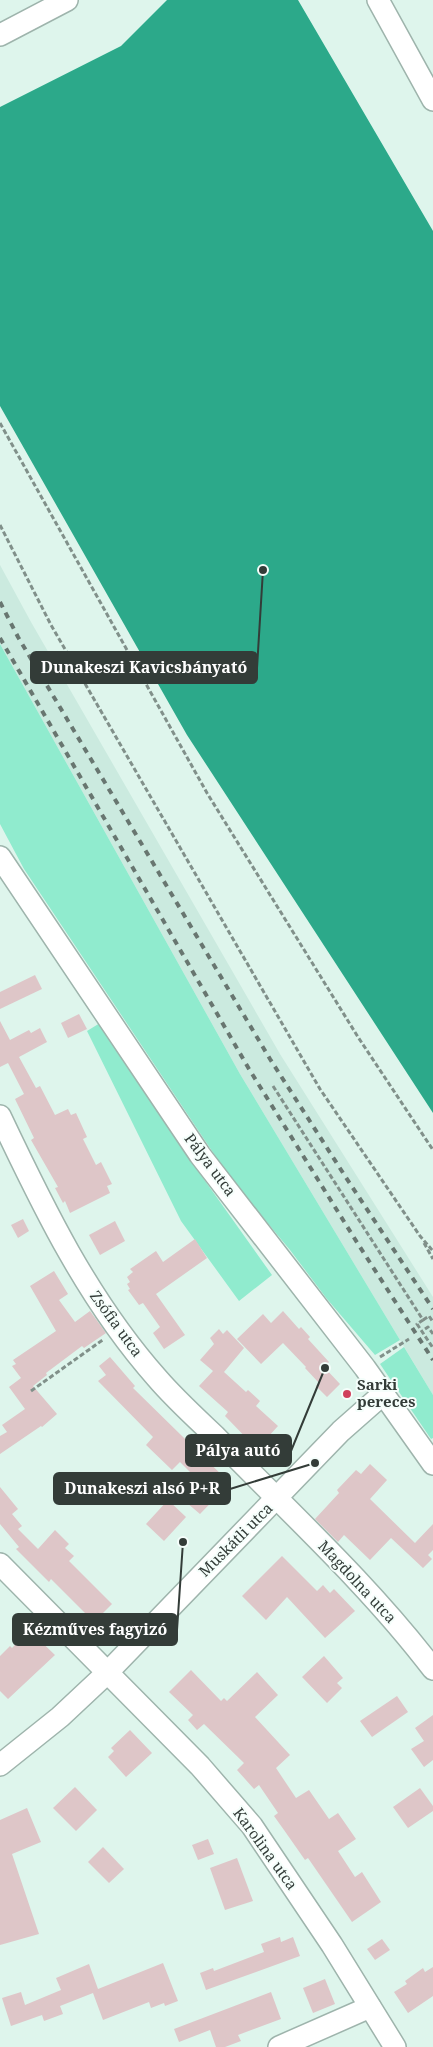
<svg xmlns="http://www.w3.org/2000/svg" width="433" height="2047" font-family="'Noto Serif',serif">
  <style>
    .built { fill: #cbeadf }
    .green { fill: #90ebce }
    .water { fill: #2ca98a }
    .building { fill: #dec6c8 }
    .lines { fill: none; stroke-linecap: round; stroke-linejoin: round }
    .minor-casing { stroke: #9eb4ac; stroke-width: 24 }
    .path { stroke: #81908a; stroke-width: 3; stroke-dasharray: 5 2.5; stroke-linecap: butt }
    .minor { stroke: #fff; stroke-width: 21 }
    .rail { stroke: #687670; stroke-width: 4; stroke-dasharray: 6 6; stroke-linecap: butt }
    .poi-dot { fill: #d0405c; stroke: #f5fefb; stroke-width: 2 }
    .labels { text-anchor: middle; stroke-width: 4; stroke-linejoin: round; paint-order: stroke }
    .street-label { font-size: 15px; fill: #333c38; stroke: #f5fefb }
    .poi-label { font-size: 15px; font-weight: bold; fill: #333c38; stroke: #f5fefb; text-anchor: start }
    .leader { fill: none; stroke: #333c38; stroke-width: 2 }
    .callout-dot { fill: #333c38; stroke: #f5fefb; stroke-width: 2 }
    .callout { fill: #333c38; stroke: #333c38; stroke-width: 2 }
    .callout-label { font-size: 16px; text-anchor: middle; font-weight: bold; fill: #fff }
  </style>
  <rect width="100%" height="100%" fill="#def5ec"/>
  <polygon class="built" points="0,565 31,622 280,1054 433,1297 433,1395 240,1074 0,644"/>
  <g class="green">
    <polygon points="0,644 240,1074 400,1340 375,1355 327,1299 290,1250 230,1178 24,869 0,824"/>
    <polygon points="100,1023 181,1147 272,1275 239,1301 181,1221 87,1031"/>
    <polygon points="404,1347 433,1395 433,1438 431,1439 380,1364"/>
  </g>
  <polygon class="water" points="167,0 298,0 433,231 433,1113 187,735 0,406 0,107 121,46"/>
  <g class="building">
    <polygon points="35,975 42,989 0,1009 0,992"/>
    <polygon points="79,1014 87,1029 68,1038 61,1023"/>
    <polygon points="0,1021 10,1040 29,1030 31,1033 40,1028 47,1042 19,1057 36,1088 40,1086 55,1115 68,1109 71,1115 76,1113 87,1137 83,1139 96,1165 101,1162 112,1184 107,1186 110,1193 70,1213 65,1201 63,1203 55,1188 58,1187 31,1140 34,1138 15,1099 24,1094 8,1063 0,1067"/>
    <polygon points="23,1219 29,1231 18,1238 11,1225"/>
    <polygon points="115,1221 125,1241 100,1255 89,1235"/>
    <polygon points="195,1239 207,1258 156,1294 185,1335 164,1349 153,1333 160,1327 143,1303 139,1305 128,1290 130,1289 127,1284 130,1282 127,1277 133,1272 130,1269 156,1251 163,1262"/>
    <polygon points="54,1271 68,1294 59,1300 75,1322 90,1311 106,1333 84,1348 82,1346 46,1373 47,1375 33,1386 57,1414 42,1427 41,1426 0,1454 0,1436 7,1432 2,1425 25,1409 9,1387 21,1378 12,1366 16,1364 13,1360 56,1331 30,1286"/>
    <polygon points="283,1311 299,1329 301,1327 310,1337 308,1339 329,1362 324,1367 340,1384 327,1397 316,1386 319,1383 305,1368 306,1367 283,1343 261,1364 237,1339 263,1314 271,1323"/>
    <polygon points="219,1329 223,1334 227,1330 244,1348 224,1372 246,1392 248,1390 260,1401 256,1406 278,1426 257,1449 225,1416 228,1412 199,1386 213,1371 200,1360 214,1344 210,1338"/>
    <polygon points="110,1357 135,1386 133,1388 230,1483 200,1514 187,1503 204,1486 180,1462 172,1470 146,1445 153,1437 98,1381 106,1375 99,1366"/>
    <polygon points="370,1464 387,1480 370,1499 415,1543 433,1524 433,1550 428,1555 432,1559 423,1568 391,1538 370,1560 344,1535 338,1542 315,1519 339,1493 337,1490 356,1470 361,1474"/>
    <polygon points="121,1472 132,1482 119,1496 108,1486"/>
    <polygon points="0,1487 18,1509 12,1514 22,1526 18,1529 38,1549 55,1530 69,1544 65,1548 74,1556 69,1561 112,1604 94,1622 51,1579 49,1582 16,1549 19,1547 0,1524"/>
    <polygon points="168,1500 186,1517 164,1541 146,1524"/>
    <polygon points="282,1556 317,1591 323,1585 330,1593 334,1589 355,1611 325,1638 287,1597 266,1620 242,1596"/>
    <polygon points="29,1630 55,1655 8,1699 0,1691 0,1656 10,1646 12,1648"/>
    <polygon points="324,1656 343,1678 337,1683 342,1688 327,1703 302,1677"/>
    <polygon points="191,1670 221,1701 224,1698 227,1701 257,1672 278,1695 255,1717 290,1755 276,1768 296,1798 309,1790 329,1819 338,1813 356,1839 338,1851 355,1877 362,1872 381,1902 352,1922 308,1858 305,1860 284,1830 274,1816 278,1813 259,1785 254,1789 237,1770 244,1763 204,1724 197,1730 188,1720 193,1715 169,1692"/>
    <polygon points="397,1696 408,1712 372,1737 360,1721"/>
    <polygon points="433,1715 433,1760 424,1767 411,1749 424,1741 415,1728"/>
    <polygon points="130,1730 152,1753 126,1777 108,1757 114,1751 111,1748"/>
    <polygon points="75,1787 97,1810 76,1831 53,1808"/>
    <polygon points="420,1788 433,1806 433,1811 408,1828 393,1807"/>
    <polygon points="27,1808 41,1842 12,1854 39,1934 0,1945 0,1820"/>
    <polygon points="208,1839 214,1854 198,1860 192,1845"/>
    <polygon points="103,1847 124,1869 109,1883 88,1862"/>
    <polygon points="237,1858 253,1901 225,1910 210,1868"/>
    <polygon points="280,1937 281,1942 293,1937 300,1956 206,1990 200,1973 213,1968 214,1971 264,1952 261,1944"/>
    <polygon points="382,1939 390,1950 375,1960 367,1949"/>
    <polygon points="163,1963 178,2001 165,2006 164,2003 151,2008 149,2002 103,2020 93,1993 60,2006 63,2014 44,2021 42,2015 11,2026 2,1998 21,1992 25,2005 61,1990 56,1978 89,1964 98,1989"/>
    <polygon points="433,1967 433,1996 408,2013 394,1992 407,1984 405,1981 423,1968 425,1972"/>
    <polygon points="325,1979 335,2004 313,2013 303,1988"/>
    <polygon points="271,1992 281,2019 238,2035 241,2041 225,2047 216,2047 210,2030 179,2042 174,2029"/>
  </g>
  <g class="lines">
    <g class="minor-casing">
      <g id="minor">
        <polyline points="378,0 433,100"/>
        <polyline points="0,35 67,0"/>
        <polyline points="0,857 200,1155 365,1368 433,1464"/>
        <path d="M 0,1116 C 44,1209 88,1300 157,1378 C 175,1399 196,1418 216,1437 C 290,1513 369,1585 433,1669"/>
        <polyline points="0,1564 200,1766 252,1826 332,1945 395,2047"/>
        <polyline points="0,1765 60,1717 107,1673 341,1431 383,1394"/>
        <polyline points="279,2047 370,2007"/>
      </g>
    </g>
    <g class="path">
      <polyline points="0,423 207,793 358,1037 433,1150"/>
      <polyline points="0,525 51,625 320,1089 420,1236 433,1251"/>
      <polyline points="273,1086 423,1320 417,1324 433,1348"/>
      <polyline points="424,1243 433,1259"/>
      <polyline points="423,1320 429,1316 433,1322"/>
      <polyline points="425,1329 428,1327 433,1334"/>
      <polyline points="380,1357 409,1339"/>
      <polyline points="31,1391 104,1339"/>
    </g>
    <use href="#minor" class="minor"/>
    <g class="rail">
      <polyline points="0,602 18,637 270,1059 345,1176 433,1309"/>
      <polyline points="0,638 249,1069 358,1244 433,1360"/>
    </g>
  </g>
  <circle class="poi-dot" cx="347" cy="1394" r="5"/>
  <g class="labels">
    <g class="street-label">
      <text transform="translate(210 1165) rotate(53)" y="5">Pálya utca</text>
      <text transform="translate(116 1324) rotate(54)" y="5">Zsófia utca</text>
      <text transform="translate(236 1540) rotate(-45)" y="5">Muskátli utca</text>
      <text transform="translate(357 1582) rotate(47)" y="5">Magdolna utca</text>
      <text transform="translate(265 1849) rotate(54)" y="5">Karolina utca</text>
    </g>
    <g class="poi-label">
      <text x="357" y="1390">Sarki<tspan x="357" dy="17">pereces</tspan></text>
    </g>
  </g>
  <path class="leader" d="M263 570L257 668M325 1368L291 1451M315 1463L230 1489M183 1542L177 1630"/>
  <g class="callout-dot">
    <circle cx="263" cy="570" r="5"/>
    <circle cx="325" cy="1368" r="5"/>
    <circle cx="315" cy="1463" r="5"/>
    <circle cx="183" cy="1542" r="5"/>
  </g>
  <g class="callout">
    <rect x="31" y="652" width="226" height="31" rx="5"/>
    <rect x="186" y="1435" width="105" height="31" rx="5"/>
    <rect x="54" y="1473" width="176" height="31" rx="5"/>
    <rect x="13" y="1614" width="164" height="31" rx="5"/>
  </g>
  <g class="callout-label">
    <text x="144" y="673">Dunakeszi Kavicsbányató</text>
    <text x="238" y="1456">Pálya autó</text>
    <text x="142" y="1494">Dunakeszi alsó P+R</text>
    <text x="95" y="1635">Kézműves fagyizó</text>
  </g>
</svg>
